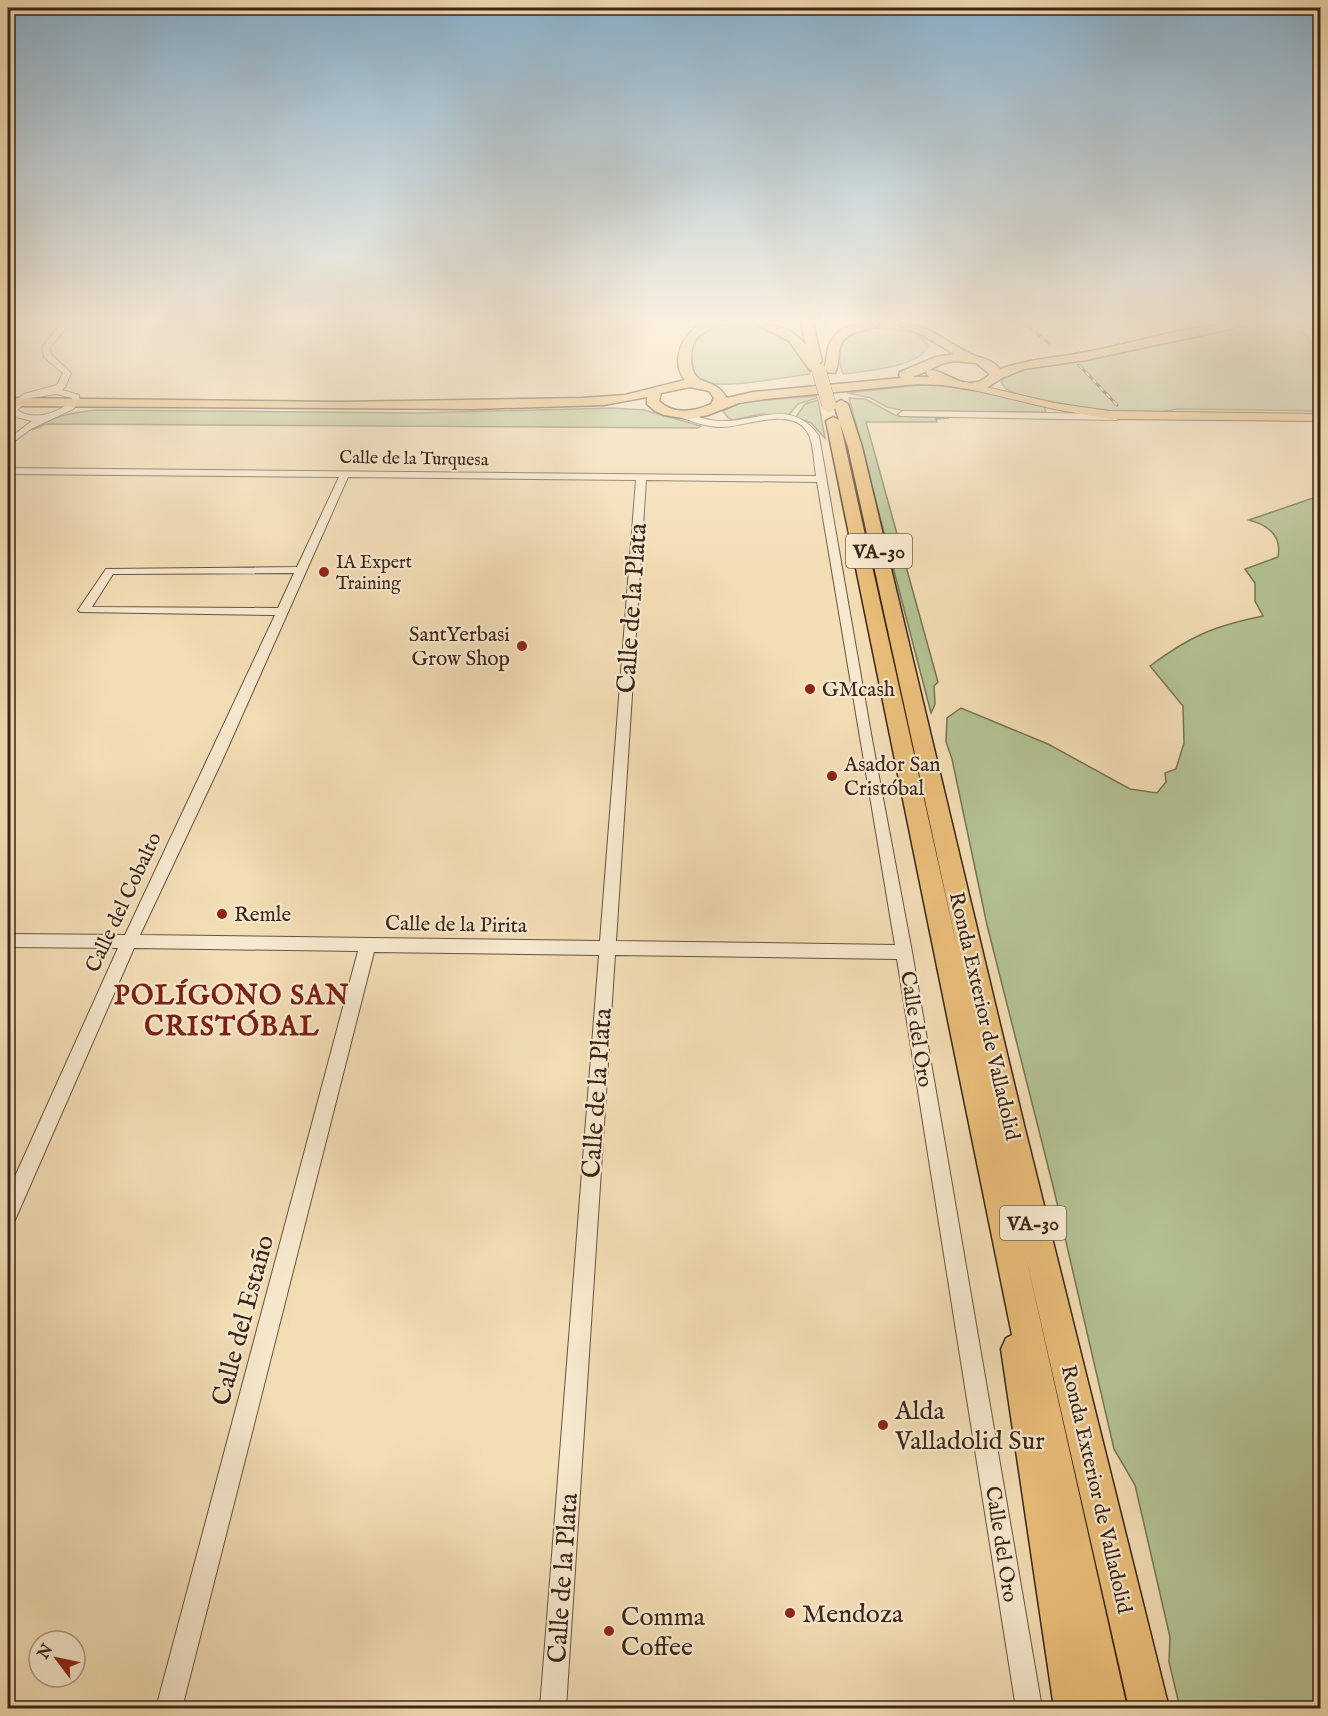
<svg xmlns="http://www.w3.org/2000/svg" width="1328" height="1716" font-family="'IM FELL English',serif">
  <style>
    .green { fill: #b4c293; stroke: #767456; stroke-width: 1.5 }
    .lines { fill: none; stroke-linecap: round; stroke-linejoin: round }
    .minor-casing { stroke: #685340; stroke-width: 2 }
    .major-casing { stroke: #392519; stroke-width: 2 }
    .highway-casing { stroke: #392519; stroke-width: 3 }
    .minor { fill: #f7e9cf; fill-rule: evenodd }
    .major { fill: #eabe7a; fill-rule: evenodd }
    .highway { fill: #eabe7a; fill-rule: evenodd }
    .rail-casing { stroke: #392519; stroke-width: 3 }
    .rail { stroke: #f7e9cf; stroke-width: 1.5; stroke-dasharray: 5; stroke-linecap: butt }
    .highway-bridge-casing { stroke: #392519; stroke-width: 15; stroke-linecap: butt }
    .highway-bridge { stroke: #eabe7a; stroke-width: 14 }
    .poi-dot { fill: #8f2418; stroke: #f7e9cf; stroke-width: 2 }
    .labels { text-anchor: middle; stroke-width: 4.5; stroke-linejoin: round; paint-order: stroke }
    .far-street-label { font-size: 18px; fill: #392519; stroke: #f7e9cf }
    .far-poi-label { font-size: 18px; fill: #392519; stroke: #f7e9cf; text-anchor: start }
    .shield { fill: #f7e9cf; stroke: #726050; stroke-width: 1.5 }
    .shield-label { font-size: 20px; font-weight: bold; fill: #392519 }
    .poi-label { font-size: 21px; fill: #392519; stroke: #f7e9cf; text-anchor: start }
    .street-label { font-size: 21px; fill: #392519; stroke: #f7e9cf }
    .near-street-label { font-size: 26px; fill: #392519; stroke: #f7e9cf }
    .near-poi-label { font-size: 26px; fill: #392519; stroke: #f7e9cf; text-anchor: start }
    .district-label { font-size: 27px; font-weight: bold; letter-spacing: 1.5px; fill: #7a1f14; stroke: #f7e9cf }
  </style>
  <rect width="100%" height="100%" fill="#f3ddb5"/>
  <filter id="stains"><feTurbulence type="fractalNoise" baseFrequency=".00333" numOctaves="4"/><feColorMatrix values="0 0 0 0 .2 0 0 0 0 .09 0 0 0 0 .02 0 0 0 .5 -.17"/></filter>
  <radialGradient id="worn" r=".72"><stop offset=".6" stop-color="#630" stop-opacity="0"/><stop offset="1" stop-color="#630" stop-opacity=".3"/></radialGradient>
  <g class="green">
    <path d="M 730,324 C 764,324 803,336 810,374 C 784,377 727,389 704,382 C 690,379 689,347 696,337 C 704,327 719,326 730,324 Z"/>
    <polygon points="1254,324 1296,324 1320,351 1320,411 1178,409 1154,413 1101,411 1019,395 1006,389 1001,382 1006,376 1017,371 1172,343"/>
    <path d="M 875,328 C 892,328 920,329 928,346 C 919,368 864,371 843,374 C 832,343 846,333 875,328 Z"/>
    <polygon points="930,384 990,392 1044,406 1046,412 904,411 887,407 871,398 847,393"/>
    <polygon points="816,396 817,398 798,404 788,416 761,414 733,420 728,418 723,411 742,402"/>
    <polygon points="849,398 865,399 897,416 949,418 936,419 937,422 866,422 938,682 934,686 935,704 931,713"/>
    <polygon points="818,400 825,438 811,423 796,417 805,404"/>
    <path d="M 613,408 L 644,410 L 701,426 L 698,428 L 46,424 L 32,430 C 50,416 72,413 95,410 L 416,413 Z"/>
    <path d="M 1316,497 L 1320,497 L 1320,1708 L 1180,1708 L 1169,1662 L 1170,1637 L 1135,1485 L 1114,1449 L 1054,1190 L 987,925 L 952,759 L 946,742 L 947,718 L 961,708 L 1048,744 L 1130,789 L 1157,793 L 1166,782 L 1165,773 L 1176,769 L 1184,743 L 1183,706 L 1150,666 C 1190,636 1214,626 1263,616 L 1255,601 L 1255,583 L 1245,569 L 1278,557 C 1282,536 1268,525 1249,520 Z"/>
  </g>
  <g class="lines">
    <g class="minor-casing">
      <g id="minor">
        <path d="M 61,324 L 70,324 L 50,347 L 51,354 L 71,373 L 65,387 L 62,390 L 79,395 L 80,402 L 73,409 L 31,429 L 8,446 L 8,439 L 32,421 L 16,417 L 9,413 L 9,405 L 24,394 L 57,385 L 63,373 L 44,357 L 42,347 ZM 57,394 L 72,398 L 72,401 C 56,414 34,421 17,410 L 30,398 Z"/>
        <path d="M 680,411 C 694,415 706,421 721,421 C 758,422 791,397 819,436 L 873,745 L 912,952 L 1042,1708 L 1016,1708 L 897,959 L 615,955 L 566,1708 L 540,1708 L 599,955 L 374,952 L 182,1708 L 156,1708 L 358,951 L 134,948 L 15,1220 L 8,1223 L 8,1192 L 118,948 L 8,947 L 8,934 L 125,935 L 275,615 L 80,612 L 78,610 L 106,569 L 297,567 L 339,477 L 8,474 L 8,468 L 816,476 C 814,464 814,446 809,435 C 794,404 746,427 722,427 C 706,427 691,421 677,416 L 677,412 ZM 348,477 L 636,480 L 600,941 L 140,935 L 221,763 ZM 646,480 L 817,482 L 895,945 L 616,941 ZM 294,573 L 278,608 L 92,607 L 113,574 Z"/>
        <polygon points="903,411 1116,414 1121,417 1116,420 900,416 898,414"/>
      </g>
    </g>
    <g class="major-casing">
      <polygon id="major" points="965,382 1054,403 1110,411 1320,414 1320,421 1110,419 1054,409 961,387 959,385"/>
    </g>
    <g class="highway-casing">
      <g id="highway">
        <path d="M 701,324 L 717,324 C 711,329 703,332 697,338 C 689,347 688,374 701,380 C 714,385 719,386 727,398 L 753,392 L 901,378 L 899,375 L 900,372 L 936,357 L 954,354 L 924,336 L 897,324 C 931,324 943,341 971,354 C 982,359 992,359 1000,369 C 1028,359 1057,358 1086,352 C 1137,343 1188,324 1240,324 L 1234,328 L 1086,360 L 1024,369 L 1002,378 L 988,387 L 974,390 L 943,385 L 917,384 L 765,399 L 739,403 L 708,415 L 689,419 L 664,415 L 655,411 L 647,404 L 647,397 L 604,405 L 473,409 L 8,406 L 8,398 L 340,402 L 582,398 L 625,395 L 685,380 C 670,361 682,335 701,324 ZM 955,361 L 976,363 L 990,374 C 966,397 947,369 929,370 L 944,363 ZM 927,371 L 926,373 L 929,377 L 912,377 ZM 690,387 L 709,391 L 714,398 L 711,404 C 693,412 674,415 659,401 L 661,393 Z"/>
        <path d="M 755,324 C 777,324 792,328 806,345 L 801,324 L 813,324 L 822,361 L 819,364 L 824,369 C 827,361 826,353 829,345 C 838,323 860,324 880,324 C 868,333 849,328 841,344 C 837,354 840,363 835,373 L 825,372 L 819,375 L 809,369 L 789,341 Z"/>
        <path d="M 841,400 L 848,404 L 862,447 L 1024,1125 L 1169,1708 L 1129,1708 L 1026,1257 L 1127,1708 L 1054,1708 L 1001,1349 L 1006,1338 L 1012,1335 L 826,421 L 833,417 L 839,420 L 834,404 ZM 840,423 L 848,447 L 959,956 Z"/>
      </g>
    </g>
    <use href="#minor" class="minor"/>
    <use href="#major" class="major"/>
    <use href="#highway" class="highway"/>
    <g class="rail-casing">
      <g id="rail">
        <polyline points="1025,324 1049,343"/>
        <polyline points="1079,365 1117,405"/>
      </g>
    </g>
    <use href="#rail" class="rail"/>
    <g class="highway-bridge-casing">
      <polyline id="highway-bridge" points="819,371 829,405"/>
    </g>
    <use href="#highway-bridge" class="highway-bridge"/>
  </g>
  <linearGradient id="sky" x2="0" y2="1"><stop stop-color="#8bb6d4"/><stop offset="0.57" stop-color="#faf0de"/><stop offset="1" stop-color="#faf0de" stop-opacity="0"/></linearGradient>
  <rect width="1328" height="565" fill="url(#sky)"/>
  <g class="poi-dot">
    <circle cx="324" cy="572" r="6"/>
    <circle cx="522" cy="646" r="6"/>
    <circle cx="810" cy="689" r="6"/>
    <circle cx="832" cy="776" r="6"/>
    <circle cx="222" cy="914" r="6"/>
    <circle cx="883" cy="1425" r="6"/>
    <circle cx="790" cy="1613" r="6"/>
    <circle cx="609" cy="1631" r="6"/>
  </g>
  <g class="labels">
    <g class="far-street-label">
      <text transform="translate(414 458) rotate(1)" y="6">Calle de la Turquesa</text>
    </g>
    <g class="far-poi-label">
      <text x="336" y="568">IA Expert<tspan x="336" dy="21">Training</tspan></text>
    </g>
    <g class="shield">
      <rect x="846" y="534" width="66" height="34" rx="4.5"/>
      <rect x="1000" y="1206" width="66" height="34" rx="4.5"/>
    </g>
    <g class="shield-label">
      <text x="879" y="558">VA-30</text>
      <text x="1033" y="1230">VA-30</text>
    </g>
    <g class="poi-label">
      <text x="510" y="641" text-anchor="end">SantYerbasi<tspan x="510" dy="24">Grow Shop</tspan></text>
      <text x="822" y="696">GMcash</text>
      <text x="844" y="771">Asador San<tspan x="844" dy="24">Cristóbal</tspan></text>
      <text x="234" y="921">Remle</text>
    </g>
    <g class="street-label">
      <text transform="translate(123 902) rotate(-65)" y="7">Calle del Cobalto</text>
      <text transform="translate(456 924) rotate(1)" y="7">Calle de la Pirita</text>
      <text transform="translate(985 1016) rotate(77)" y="7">Ronda Exterior de Valladolid</text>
      <text transform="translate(917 1029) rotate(81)" y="7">Calle del Oro</text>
      <text transform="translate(1097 1489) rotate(77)" y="7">Ronda Exterior de Valladolid</text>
      <text transform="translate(1002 1544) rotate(81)" y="7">Calle del Oro</text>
    </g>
    <g class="near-street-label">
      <text transform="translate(631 608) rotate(-86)" y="9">Calle de la Plata</text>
      <text transform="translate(596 1093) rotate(-86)" y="9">Calle de la Plata</text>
      <text transform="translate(242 1320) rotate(-75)" y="9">Calle del Estaño</text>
      <text transform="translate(562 1578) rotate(-86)" y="9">Calle de la Plata</text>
    </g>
    <g class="near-poi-label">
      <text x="895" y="1419">Alda<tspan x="895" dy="30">Valladolid Sur</tspan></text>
      <text x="802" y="1622">Mendoza</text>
      <text x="621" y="1625">Comma<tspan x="621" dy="30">Coffee</tspan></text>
    </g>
    <g class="district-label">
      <text x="232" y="1004">POLÍGONO SAN<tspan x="232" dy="31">CRISTÓBAL</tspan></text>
    </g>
  </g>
  <rect width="1328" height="1716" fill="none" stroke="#f3ddb5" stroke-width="30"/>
  <rect x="9" y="9" width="1310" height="1698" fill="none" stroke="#392519" stroke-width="3"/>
  <rect x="15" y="15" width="1298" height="1686" fill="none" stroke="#392519" stroke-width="1.5"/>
  <g transform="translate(57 1659) rotate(302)"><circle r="28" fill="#f7e9cf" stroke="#ab9b86" stroke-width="1.5"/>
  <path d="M0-4.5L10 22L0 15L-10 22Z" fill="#8f2418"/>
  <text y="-9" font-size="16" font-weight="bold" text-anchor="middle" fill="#392519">N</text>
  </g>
  <rect width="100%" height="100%" filter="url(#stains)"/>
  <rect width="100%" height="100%" fill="url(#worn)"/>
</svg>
